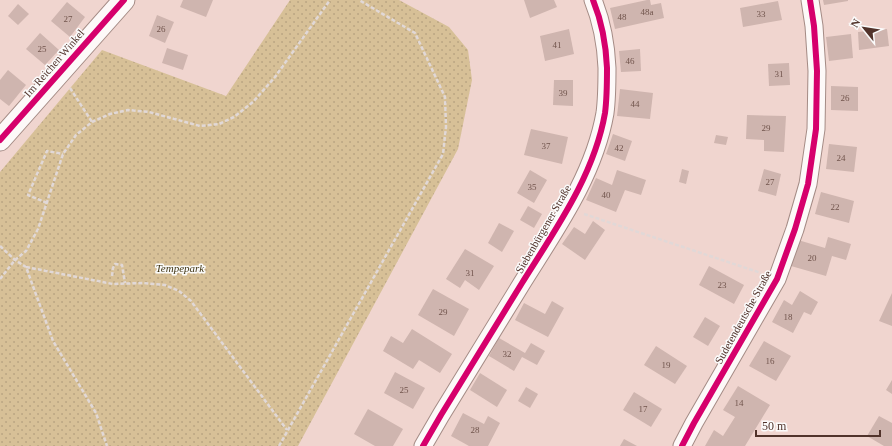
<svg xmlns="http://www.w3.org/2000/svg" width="892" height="446" font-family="'Times New Roman',serif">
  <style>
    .park { fill: url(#park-dots) }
    .building { fill: #cfb5af }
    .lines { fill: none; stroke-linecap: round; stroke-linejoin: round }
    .minor-casing { stroke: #a48b85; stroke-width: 19 }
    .tertiary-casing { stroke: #a48b85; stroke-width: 23 }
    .path { stroke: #e1d8d7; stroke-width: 2.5; stroke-dasharray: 4 2; stroke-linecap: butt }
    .minor { stroke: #fdf9f8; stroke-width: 17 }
    .tertiary { stroke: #fdf9f8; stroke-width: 21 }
    .cycleway-casing { stroke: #fbfbfb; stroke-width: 8 }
    .cycleway { stroke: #d6006c; stroke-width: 6 }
    .labels { text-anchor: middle; stroke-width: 3; stroke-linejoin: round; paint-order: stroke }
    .number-label { font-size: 9px; fill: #70544c }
    .street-label { font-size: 11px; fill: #51332b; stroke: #fbfbfb }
    .park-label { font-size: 11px; font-style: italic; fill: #403614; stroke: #fbfbfb }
  </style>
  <defs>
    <pattern id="park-dots" width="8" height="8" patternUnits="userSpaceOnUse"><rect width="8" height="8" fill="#d7c097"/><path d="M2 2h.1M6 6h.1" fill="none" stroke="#baa582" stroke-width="1.8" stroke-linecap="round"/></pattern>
  </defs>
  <rect width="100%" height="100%" fill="#f0d5cf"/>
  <polygon class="park" points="290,0 399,0 449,27 468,50 472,80 458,149 298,446 0,446 0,172 102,50 226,96"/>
  <g class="building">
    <polygon points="183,0 213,0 206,17 180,7"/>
    <polygon points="524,0 554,0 557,7 530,18"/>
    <polygon points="647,0 650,0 651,5 661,3 664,18 615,29 610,8"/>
    <polygon points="823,0 848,0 848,1 824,5"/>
    <polygon points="778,1 782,20 743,27 740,8"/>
    <polygon points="67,2 85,17 70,37 51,21"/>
    <polygon points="18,4 29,14 18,25 8,16"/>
    <polygon points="157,15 174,22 165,43 149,36"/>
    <polygon points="569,29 574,54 545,61 540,36"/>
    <polygon points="887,29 889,46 859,50 858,32"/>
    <polygon points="40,33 59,50 45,65 26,49"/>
    <polygon points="851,34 853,58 829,61 826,37"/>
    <polygon points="167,48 188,55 183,70 162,63"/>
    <polygon points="640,49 641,71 621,72 619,51"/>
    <polygon points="789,63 790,85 769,86 768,64"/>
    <polygon points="8,70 26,85 9,106 0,99 0,80"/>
    <polygon points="554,80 573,80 573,106 553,105"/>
    <polygon points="831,86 858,87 858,111 831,110"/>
    <polygon points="620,89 653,93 650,119 617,116"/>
    <polygon points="747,115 786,116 784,152 764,151 764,140 746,139"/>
    <polygon points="531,129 568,137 562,164 524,155"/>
    <polygon points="613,134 632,141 625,161 606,154"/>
    <polygon points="716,135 728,137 726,145 714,143"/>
    <polygon points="829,144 857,147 854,172 826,169"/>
    <polygon points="682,169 689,171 686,184 679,182"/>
    <polygon points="764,169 781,174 776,196 758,191"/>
    <polygon points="530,170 547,180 534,203 517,193"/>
    <polygon points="617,170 646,180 641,195 625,190 616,212 586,200 596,178 612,185"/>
    <polygon points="821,192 854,201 849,223 815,214"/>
    <polygon points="528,206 542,214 534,228 520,220"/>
    <polygon points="593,221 605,230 585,260 562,244 574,227 585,234"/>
    <polygon points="499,223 514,231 502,252 488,243"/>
    <polygon points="828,237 851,244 846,260 832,256 826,276 791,266 798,240 825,248"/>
    <polygon points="465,249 494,266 479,290 465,280 460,288 446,279"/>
    <polygon points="709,266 744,285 734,304 699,285"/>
    <polygon points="433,289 469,309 454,336 418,315"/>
    <polygon points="800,291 818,302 811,315 804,312 793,333 772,322 784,300 792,305"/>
    <polygon points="892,293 892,326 879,321"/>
    <polygon points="552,301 564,308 548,337 515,320 524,303 545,314"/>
    <polygon points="705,317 720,326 708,346 693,337"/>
    <polygon points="412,329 452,354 440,373 419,360 413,369 383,351 391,336 403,343"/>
    <polygon points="499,338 525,353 531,343 545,351 537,365 522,357 514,371 489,356"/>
    <polygon points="764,341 791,356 776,381 749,366"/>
    <polygon points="656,346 687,366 675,384 644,365"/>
    <polygon points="395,372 425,388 413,409 384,393"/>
    <polygon points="480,373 507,390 497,407 470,390"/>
    <polygon points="892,380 892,394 886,390"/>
    <polygon points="738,386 770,405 745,446 705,446 714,430 723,436 735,417 723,410"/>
    <polygon points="526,387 538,394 530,408 518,401"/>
    <polygon points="634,392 662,409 651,427 623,410"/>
    <polygon points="368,409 403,429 393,446 375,446 354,434"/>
    <polygon points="463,413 484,424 488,416 500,423 488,446 469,446 451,436"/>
    <polygon points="879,416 892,423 892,446 884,446 867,436"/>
    <polygon points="624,439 637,446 620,446"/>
  </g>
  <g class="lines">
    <g class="minor-casing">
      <g id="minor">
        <path d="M 423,446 L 441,415 C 468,371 495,327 522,283 C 555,230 594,176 605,113 C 607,98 607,82 607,68 C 606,44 602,22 593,0"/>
        <polyline points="682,446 694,423 777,279 795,229 808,184 816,129 817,71 814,26 810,0"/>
      </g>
    </g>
    <g class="tertiary-casing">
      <polyline id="tertiary" points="0,140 124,0"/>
    </g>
    <g class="path">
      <polyline points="70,88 92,122"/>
      <polyline points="47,203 28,195 47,151 63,154"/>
      <polyline points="584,214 761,273"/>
      <polyline points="0,246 15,260 26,267 53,341 96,413 107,446"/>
      <polyline points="26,267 113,284 143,283 165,285 179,291 191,301 287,430"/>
      <polyline points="112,276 113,268 115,264 122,265 125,283"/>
      <polyline points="0,279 15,260 26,251 38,229 63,154 76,135 92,122 110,114 128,110 149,112 200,126 219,124 234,117 253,102 275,77 330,0"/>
      <polyline points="279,446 443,154 446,127 445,97 415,33 359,0"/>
    </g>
    <use href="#minor" class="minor"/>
    <use href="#tertiary" class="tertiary"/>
    <g class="cycleway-casing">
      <g id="cycleway">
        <polyline points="0,140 124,0"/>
        <path d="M 423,446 L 441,415 C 468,371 495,327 522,283 C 555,230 594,176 605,113 C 607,98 607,82 607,68 C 606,44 602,22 593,0"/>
        <polyline points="682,446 694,423 777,279 795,229 808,184 816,129 817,71 814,26 810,0"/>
      </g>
    </g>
    <use href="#cycleway" class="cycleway"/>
  </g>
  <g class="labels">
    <g class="number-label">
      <text x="647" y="15">48a</text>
      <text x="761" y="17">33</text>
      <text x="622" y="20">48</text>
      <text x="68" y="22">27</text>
      <text x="161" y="32">26</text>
      <text x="557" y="48">41</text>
      <text x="42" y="52">25</text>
      <text x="630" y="64">46</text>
      <text x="779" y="77">31</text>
      <text x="563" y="96">39</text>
      <text x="845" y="101">26</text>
      <text x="635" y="107">44</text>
      <text x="766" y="131">29</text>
      <text x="546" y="149">37</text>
      <text x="619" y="151">42</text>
      <text x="841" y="161">24</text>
      <text x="770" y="185">27</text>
      <text x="532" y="190">35</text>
      <text x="606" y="198">40</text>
      <text x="835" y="210">22</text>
      <text x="812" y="261">20</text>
      <text x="470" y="276">31</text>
      <text x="722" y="288">23</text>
      <text x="443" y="315">29</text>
      <text x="788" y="320">18</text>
      <text x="507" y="357">32</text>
      <text x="770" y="364">16</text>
      <text x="666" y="368">19</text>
      <text x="404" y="393">25</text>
      <text x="739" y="406">14</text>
      <text x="643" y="412">17</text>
      <text x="475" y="433">28</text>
    </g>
    <g class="street-label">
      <text transform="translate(54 63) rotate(-49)" y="4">Im Reichen Winkel</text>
      <text transform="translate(543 229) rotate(-60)" y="4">Siebenbürgener Straße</text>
      <text transform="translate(743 317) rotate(-61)" y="4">Sudetendeutsche Straße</text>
    </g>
    <g class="park-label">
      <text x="180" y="272">Tempepark</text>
    </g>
  </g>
  <g transform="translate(864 28) rotate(300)" stroke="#fbfbfb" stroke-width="3" paint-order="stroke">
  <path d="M0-3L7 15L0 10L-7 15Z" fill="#51332b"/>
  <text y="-6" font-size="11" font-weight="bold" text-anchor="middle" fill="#51332b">N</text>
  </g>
  <path d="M756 430v6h124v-6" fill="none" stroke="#51332b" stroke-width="2"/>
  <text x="762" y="430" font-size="12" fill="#51332b" stroke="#fbfbfb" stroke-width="3" paint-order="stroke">50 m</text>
</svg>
